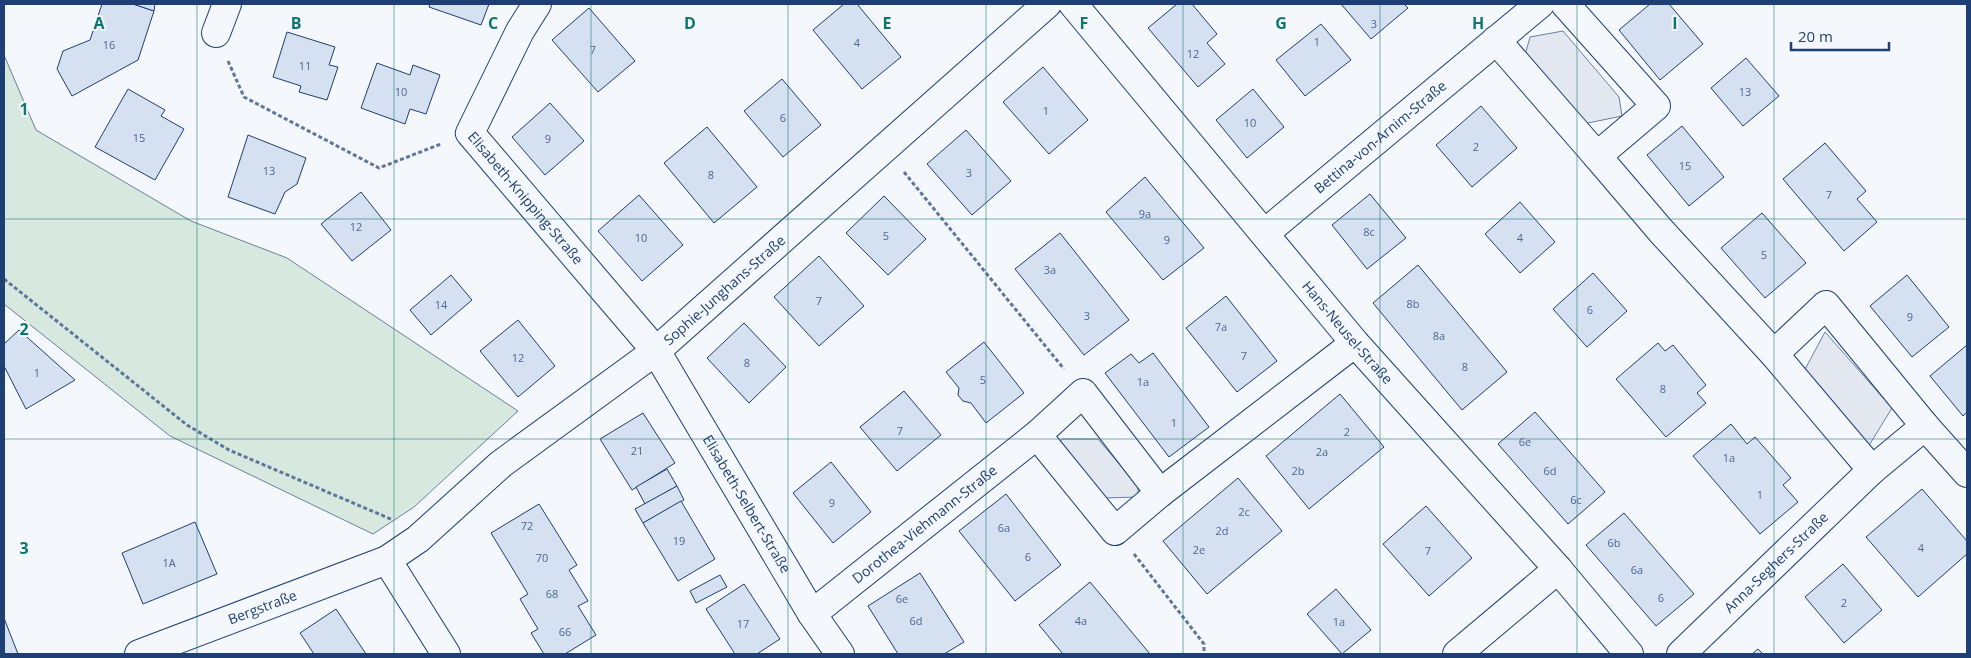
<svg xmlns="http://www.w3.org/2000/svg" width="1971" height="658" font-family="'Open Sans',sans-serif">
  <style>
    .green { fill: #d7e8df; stroke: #687fa3 }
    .parking { fill: #e3e8f0; stroke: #687fa3 }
    .building { fill: #d5e0f0; stroke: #1d3f73 }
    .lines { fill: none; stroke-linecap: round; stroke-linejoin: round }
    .street-casing { stroke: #1d3f73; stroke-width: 30 }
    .path { stroke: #5e769c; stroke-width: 3; stroke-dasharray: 4 2.5; stroke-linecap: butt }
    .street { stroke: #f4f7fb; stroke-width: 28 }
    .grid { fill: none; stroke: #0f766e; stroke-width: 1; stroke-opacity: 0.55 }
    .labels { text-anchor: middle; stroke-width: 4; stroke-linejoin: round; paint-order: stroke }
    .number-label { font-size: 11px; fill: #4b6792 }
    .street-label { font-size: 14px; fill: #1d3f73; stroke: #f4f7fb }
    .grid-label { font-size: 16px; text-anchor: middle; font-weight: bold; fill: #0f766e; stroke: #f4f7fb; stroke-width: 4; stroke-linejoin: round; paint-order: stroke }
  </style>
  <rect width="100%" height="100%" fill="#f4f7fb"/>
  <polygon class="green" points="4,55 36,130 191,221 287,258 518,411 414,507 373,534 170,436 4,304"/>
  <g class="parking">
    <polygon points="1563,31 1619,97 1622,116 1583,124 1525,55 1530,37"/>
    <polygon points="1825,332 1892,408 1865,452 1802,375"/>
    <polygon points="1062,439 1098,439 1138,486 1138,497 1103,498 1058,445"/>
  </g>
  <g class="building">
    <polygon points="102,4 133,4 154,11 138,60 72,96 57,69 63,51 90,40"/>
    <polygon points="133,4 155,4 154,11"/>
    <polygon points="430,4 489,4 481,25 429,7"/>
    <polygon points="844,4 857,4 901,57 862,89 813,30"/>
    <polygon points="1177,4 1192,4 1217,34 1207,43 1225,64 1198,87 1148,28"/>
    <polygon points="1341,4 1404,4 1408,8 1371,39"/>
    <polygon points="1650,4 1669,4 1703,44 1660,80 1619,30"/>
    <polygon points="589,8 635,61 598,92 552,40"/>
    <polygon points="1321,24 1351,60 1305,96 1276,60"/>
    <polygon points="287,32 335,47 329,65 338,67 327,100 299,92 301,86 273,77"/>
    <polygon points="1746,58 1779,96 1743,126 1711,88"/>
    <polygon points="377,63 410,75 413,65 440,75 426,114 410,109 405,124 361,108"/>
    <polygon points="1043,67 1088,120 1049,154 1003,102"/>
    <polygon points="782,79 821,125 783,157 744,111"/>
    <polygon points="128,89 165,110 161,116 184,129 155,180 95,147"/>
    <polygon points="1253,89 1284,127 1247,158 1216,120"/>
    <polygon points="550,103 584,141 545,175 512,137"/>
    <polygon points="1481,106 1517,148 1472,187 1436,145"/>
    <polygon points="1682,126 1724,177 1689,206 1647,155"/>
    <polygon points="707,127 757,187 714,223 664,163"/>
    <polygon points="966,130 1011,181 972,215 927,164"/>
    <polygon points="248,135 306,158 297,184 285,192 275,214 228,197"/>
    <polygon points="1825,143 1866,191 1857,199 1877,222 1844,251 1783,179"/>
    <polygon points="1145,177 1204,248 1163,280 1106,212"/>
    <polygon points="361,192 391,230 352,261 321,224"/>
    <polygon points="1370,194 1406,238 1367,269 1332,225"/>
    <polygon points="639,195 683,245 642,281 598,231"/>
    <polygon points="884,196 926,239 888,275 846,233"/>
    <polygon points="1520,202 1555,242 1520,273 1485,234"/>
    <polygon points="1762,213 1806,263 1765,298 1721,248"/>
    <polygon points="1060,233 1129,320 1084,355 1015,269"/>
    <polygon points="819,256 864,306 819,346 774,297"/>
    <polygon points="1418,265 1507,372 1462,410 1373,303"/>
    <polygon points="1593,273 1627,311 1587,347 1553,309"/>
    <polygon points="451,275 472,300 431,335 410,310"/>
    <polygon points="1907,275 1949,327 1912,357 1870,306"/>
    <polygon points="1226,296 1277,361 1237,392 1186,328"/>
    <polygon points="518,320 555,366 518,397 480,351"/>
    <polygon points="744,323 786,367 749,403 707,358"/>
    <polygon points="19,330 75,380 26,409 4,366 4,344"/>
    <polygon points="984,342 1024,393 986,423 971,403 963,401 958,395 959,388 946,372"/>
    <polygon points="1658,343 1665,351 1673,345 1706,385 1697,393 1706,403 1666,437 1616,379"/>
    <polygon points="1967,345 1967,412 1963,416 1930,376"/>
    <polygon points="1153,353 1209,427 1169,457 1105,373 1131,354 1139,363"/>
    <polygon points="904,391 941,435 897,471 860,427"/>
    <polygon points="1340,394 1384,447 1309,509 1266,456"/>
    <polygon points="1535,412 1605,492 1568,524 1498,444"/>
    <polygon points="643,413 675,463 632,490 600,439"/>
    <polygon points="1731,424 1747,444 1755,437 1791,478 1783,485 1798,502 1760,534 1693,456"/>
    <polygon points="831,462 871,512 833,543 793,493"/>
    <polygon points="667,469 677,486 645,504 636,487"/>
    <polygon points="1238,478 1282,531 1207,594 1163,541"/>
    <polygon points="677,486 684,500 643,523 635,509"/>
    <polygon points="1922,489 1967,541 1967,554 1918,597 1866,537"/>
    <polygon points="1006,494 1061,565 1015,601 959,531"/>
    <polygon points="681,501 715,559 678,581 643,523"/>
    <polygon points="539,504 577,565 569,570 588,601 578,606 596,635 565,654 544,654 531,633 538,629 520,599 528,594 491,533"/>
    <polygon points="1426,506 1472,558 1429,596 1383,544"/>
    <polygon points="1624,513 1694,594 1656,626 1586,545"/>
    <polygon points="195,522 217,574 143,604 122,553"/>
    <polygon points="1843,564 1882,610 1844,643 1805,597"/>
    <polygon points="920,573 964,642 944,654 898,654 868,606"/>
    <polygon points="720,575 727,587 696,603 690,591"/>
    <polygon points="1090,582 1150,654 1063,654 1039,625"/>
    <polygon points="744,584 780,639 757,654 735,654 706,609"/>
    <polygon points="1336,589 1371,630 1342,654 1307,614"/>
    <polygon points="336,609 366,654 314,654 300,633"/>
    <polygon points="4,618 18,654 4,654"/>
    <polygon points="1758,649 1763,654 1752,654"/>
  </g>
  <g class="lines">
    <g class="street-casing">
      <g id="street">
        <path id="s1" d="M 537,4 L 520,31 L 470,133 L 656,351 L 812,614 L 840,654"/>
        <path id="s2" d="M 1073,4 L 1355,343 L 1558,569 L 1629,654"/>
        <polyline points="1565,4 1656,106 1597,156 1661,231 1774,354 1872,470"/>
        <polyline points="216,33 227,4"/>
        <polyline points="1496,40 1597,156"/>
        <path id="s3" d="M 1265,233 L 1540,4"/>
        <polyline points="1774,354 1826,305 1925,426 1967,473"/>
        <polyline points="1037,435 1083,393 1160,493"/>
        <polyline points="387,560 446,654"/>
        <path id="s4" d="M 812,614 L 1037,435 L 1115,531 L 1160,493 L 1355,343"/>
        <path id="s5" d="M 139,654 L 387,560 L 418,539 L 501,464 L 656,351 L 1047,4"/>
        <polyline points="1457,654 1558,569"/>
        <path id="s6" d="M 1681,654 L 1872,470 L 1925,426"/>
      </g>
    </g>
    <g class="path">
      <polyline points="228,61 244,97 379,168 441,144"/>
      <polyline points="904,172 1064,369"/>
      <polyline points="4,279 187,425 229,450 393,520"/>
      <polyline points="1134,554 1204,644 1204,654"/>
    </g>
    <use href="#street" class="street"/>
  </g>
  <path class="grid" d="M 197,4 L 197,654M 394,4 L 394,654M 591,4 L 591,654M 788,4 L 788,654M 986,4 L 986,654M 1183,4 L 1183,654M 1380,4 L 1380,654M 1577,4 L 1577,654M 1774,4 L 1774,654M 4,219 L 1967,219M 4,439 L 1967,439"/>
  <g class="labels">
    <g class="number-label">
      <text x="1374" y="28">3</text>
      <text x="1317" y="46">1</text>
      <text x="857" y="47">4</text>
      <text x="109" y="49">16</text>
      <text x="593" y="54">7</text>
      <text x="1193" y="58">12</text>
      <text x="305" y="70">11</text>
      <text x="401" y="96">10</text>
      <text x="1745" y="96">13</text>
      <text x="1046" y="115">1</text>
      <text x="783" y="122">6</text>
      <text x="1250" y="127">10</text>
      <text x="139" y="142">15</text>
      <text x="548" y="143">9</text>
      <text x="1476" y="151">2</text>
      <text x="1685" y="170">15</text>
      <text x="269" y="175">13</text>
      <text x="969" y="177">3</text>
      <text x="711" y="179">8</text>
      <text x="1829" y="199">7</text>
      <text x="1145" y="218">9a</text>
      <text x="356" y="231">12</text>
      <text x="1369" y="236">8c</text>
      <text x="886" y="240">5</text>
      <text x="641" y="242">10</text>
      <text x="1520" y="242">4</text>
      <text x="1167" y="244">9</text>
      <text x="1764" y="259">5</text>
      <text x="1050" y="274">3a</text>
      <text x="819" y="305">7</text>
      <text x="1413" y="308">8b</text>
      <text x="441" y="309">14</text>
      <text x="1590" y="314">6</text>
      <text x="1087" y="320">3</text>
      <text x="1910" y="321">9</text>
      <text x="1221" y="331">7a</text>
      <text x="1439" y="340">8a</text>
      <text x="1244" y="360">7</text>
      <text x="518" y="362">12</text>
      <text x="747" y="367">8</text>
      <text x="1465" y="371">8</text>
      <text x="37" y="377">1</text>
      <text x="983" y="384">5</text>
      <text x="1143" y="386">1a</text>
      <text x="1663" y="393">8</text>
      <text x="1174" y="427">1</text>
      <text x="900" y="435">7</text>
      <text x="1347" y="436">2</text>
      <text x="1525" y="446">6e</text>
      <text x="637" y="455">21</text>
      <text x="1322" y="456">2a</text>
      <text x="1729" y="462">1a</text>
      <text x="1298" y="475">2b</text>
      <text x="1550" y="475">6d</text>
      <text x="1760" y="499">1</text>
      <text x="1576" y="504">6c</text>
      <text x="832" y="507">9</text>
      <text x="1244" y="516">2c</text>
      <text x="527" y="530">72</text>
      <text x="1004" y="532">6a</text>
      <text x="1222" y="535">2d</text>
      <text x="679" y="545">19</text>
      <text x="1614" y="547">6b</text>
      <text x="1921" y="552">4</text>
      <text x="1199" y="554">2e</text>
      <text x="1428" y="555">7</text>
      <text x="1028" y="561">6</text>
      <text x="542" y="562">70</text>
      <text x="169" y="567">1A</text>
      <text x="1637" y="574">6a</text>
      <text x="552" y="598">68</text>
      <text x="1661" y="602">6</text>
      <text x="902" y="603">6e</text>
      <text x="1844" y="607">2</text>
      <text x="916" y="625">6d</text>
      <text x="1081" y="625">4a</text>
      <text x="1339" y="626">1a</text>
      <text x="743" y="628">17</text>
      <text x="565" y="636">66</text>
    </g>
    <g class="street-label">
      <text dy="5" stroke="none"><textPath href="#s3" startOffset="150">Bettina-von-Arnim-Straße</textPath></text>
      <text dy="5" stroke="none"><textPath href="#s1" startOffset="231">Elisabeth-Knipping-Straße</textPath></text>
      <text dy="5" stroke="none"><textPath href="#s5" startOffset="698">Sophie-Junghans-Straße</textPath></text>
      <text dy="5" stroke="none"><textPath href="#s2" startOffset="428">Hans-Neusel-Straße</textPath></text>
      <text dy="5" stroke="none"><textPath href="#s1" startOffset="610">Elisabeth-Selbert-Straße</textPath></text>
      <text dy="5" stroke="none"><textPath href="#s4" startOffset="144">Dorothea-Viehmann-Straße</textPath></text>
      <text dy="5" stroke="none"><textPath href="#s6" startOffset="132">Anna-Seghers-Straße</textPath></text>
      <text dy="5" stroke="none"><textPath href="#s5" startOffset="132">Bergstraße</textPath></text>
    </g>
  </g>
  <g class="grid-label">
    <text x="99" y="29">A</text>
    <text x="296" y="29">B</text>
    <text x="493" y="29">C</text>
    <text x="690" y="29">D</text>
    <text x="887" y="29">E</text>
    <text x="1084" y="29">F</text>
    <text x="1281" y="29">G</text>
    <text x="1478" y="29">H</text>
    <text x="1675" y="29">I</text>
    <text x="24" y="115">1</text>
    <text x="24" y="335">2</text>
    <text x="24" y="554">3</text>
  </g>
  <rect width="1971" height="658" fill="none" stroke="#1d3f73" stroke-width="10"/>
  <path d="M1791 42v8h98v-8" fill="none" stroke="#1d3f73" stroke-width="2.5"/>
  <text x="1798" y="42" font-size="15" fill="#1d3f73" stroke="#f4f7fb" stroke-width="4" paint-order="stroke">20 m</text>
</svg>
